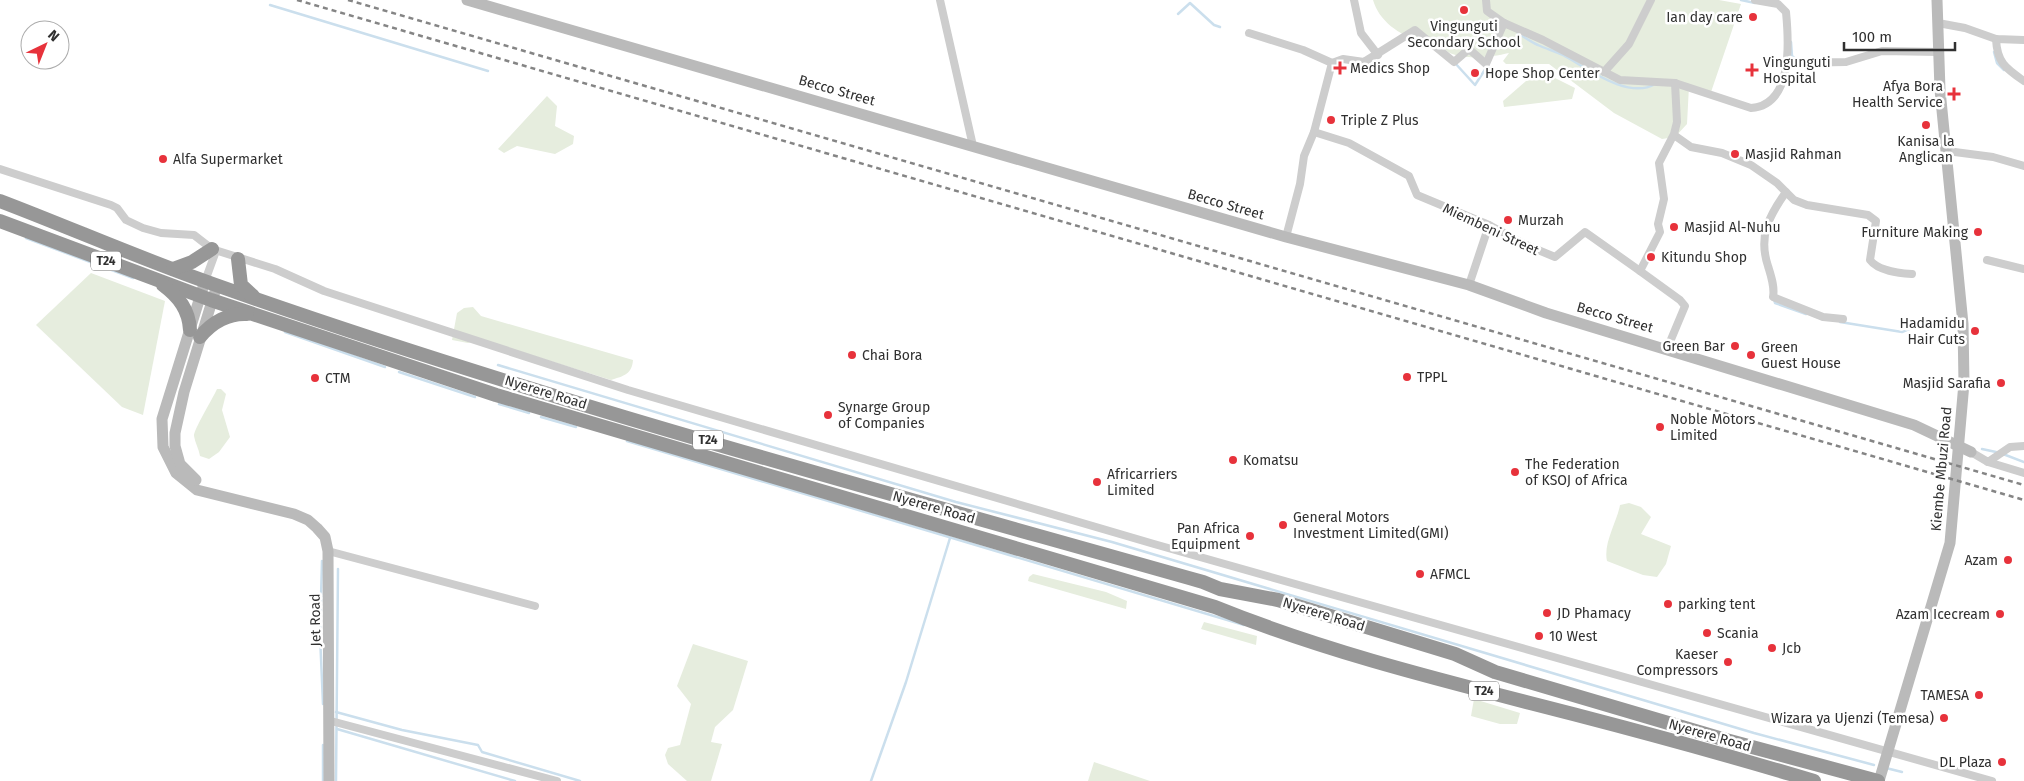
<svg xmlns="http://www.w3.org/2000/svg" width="2024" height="781" font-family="'Fira Sans',sans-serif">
<rect width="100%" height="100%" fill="#fff"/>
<!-- green -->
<g fill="#e6edde">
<path d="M1373,0H1719L1741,4L1710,95L1689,86L1687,124L1675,137L1662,139L1614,113L1549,64H1506L1503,61L1509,53C1491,57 1465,61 1448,52C1445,50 1442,47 1439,45C1433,43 1426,43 1420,41C1399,35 1379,21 1373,0Z"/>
<path d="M1551,76L1575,88L1572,99L1504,107L1503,101L1526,81Z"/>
<path d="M547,96L557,106L555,126L574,136L573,144L555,154L517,146L504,153L498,149Z"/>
<path d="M91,273L165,301L143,415L122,407L36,325Z"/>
<path d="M473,307L481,316L633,360C632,374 624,376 611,380L480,339L468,343L452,340L457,313L464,308Z"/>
<path d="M217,389H221L226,394L222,410L230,437L219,452L209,459L200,456C199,449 195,443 194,436C193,431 213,398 217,389Z"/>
<path d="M1629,503L1641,507L1651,517L1641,534L1671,546L1666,564L1657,577L1643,575L1607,561C1603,543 1617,522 1620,505Z"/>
<path d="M1033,574L1106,592L1127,601L1126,609L1028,581L1029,577Z"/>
<path d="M1204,622L1257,636L1256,645L1201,629Z"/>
<path d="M693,644L748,661L733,710L715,727L711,742L722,744L711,781H687L668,764L665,755L668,748L680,745L691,704L677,686Z"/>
<path d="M1474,699L1520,713L1517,724H1500L1471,716Z"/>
<path d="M1094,762L1150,781H1088Z"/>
</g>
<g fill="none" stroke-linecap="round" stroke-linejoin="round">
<!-- stream -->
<g stroke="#cbdfed" stroke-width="2.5">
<path d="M1741,0L1755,3"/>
<path d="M270,5L488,71"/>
<path d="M1178,14L1190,3L1214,25L1220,27"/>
<path d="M1518,33C1524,37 1531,42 1538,45C1546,49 1555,51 1563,55C1587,68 1628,100 1655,84"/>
<path d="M1791,42L1792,56L1798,61"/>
<path d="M1994,52L1997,63L2004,70"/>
<path d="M1455,63L1475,85L1488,65"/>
<path d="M26,238L133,278"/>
<path d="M1774,299L1775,303L1806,314"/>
<path d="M1840,322L1902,332L1921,324L1930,326L1948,323"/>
<path d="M285,332L385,367"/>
<path d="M498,365L956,502L1112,542L1754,733L1874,765"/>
<path d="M399,372L475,397"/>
<path d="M499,404L529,413"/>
<path d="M541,417L576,427"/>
<path d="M627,441L1244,625"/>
<path d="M1982,449L1996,452"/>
<path d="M2003,454L2024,462"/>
<path d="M322,561L320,635L323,704"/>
<path d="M336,712L402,730L478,745L482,752L580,781"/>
<path d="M337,729L515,781"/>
<path d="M1886,768L1902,772"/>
<path d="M323,781V745"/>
<path d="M336,781L338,569"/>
<path d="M871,781L906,682L950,538"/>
</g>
<!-- street -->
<g stroke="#cdcdcd" stroke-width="8">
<path d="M940,0L973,146"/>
<path d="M1354,0L1361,33L1378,55"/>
<path d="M1486,0L1487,11L1504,23L1543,40L1620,80L1675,83L1751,108C1793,105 1789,43 1786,12L1778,4L1755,0"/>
<path d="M1938,23L1965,28L1996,39L2024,40"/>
<path d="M1249,33L1303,50L1332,63"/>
<path d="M1996,39C1997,62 2005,68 2024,81"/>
<path d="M1332,63L1343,59L1364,62L1415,30L1454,62L1469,49L1486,64L1504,23"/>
<path d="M1788,63L1846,62L1882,51L1939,52"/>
<path d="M1604,72L1629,44L1651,0"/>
<path d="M1314,132L1349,143L1409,176L1417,195L1489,225L1526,245L1555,257L1585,232L1640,271"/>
<path d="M1674,135L1691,147L1722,153L1751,165L1777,183L1794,200L1807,205L1868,215L1876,221L1870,260C1878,271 1899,273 1912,274"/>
<path d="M1947,151L1993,157L2024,166"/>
<path d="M0,169L111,205L117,208L126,220L143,228L161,233L194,235L212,249L275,269L324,291L628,390L1154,544L1992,781"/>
<path d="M1786,192C1769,216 1758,236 1768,266C1771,276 1775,287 1773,297L1823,317L1843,319"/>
<path d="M1286,237L1300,184L1304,156L1314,132L1332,63"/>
<path d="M1987,260L2024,269"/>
<path d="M205,281L216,251"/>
<path d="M1469,285L1489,225"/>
<path d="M1667,349L1685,306L1680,300L1640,271L1660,232L1658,224L1664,199L1659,163L1674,134L1677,122L1675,83"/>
<path d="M1971,452L1988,462L2010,447L2024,446"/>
<path d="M1988,462L2024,473"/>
<path d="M328,551L535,606"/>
<path d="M331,721L557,781"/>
</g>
<!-- secondary -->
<g stroke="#bababa" stroke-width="11">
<path d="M467,0L1286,237L1469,285L1546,313L1914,425L1971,452"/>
<path d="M205,281L162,419L163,447L176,473L197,490L294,514L308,520L317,528L325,537L328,551L329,781"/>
<path d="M196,480L180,464L175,446V433L184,392L217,285"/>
<path d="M1879,781L1950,543L1964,383L1963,324L1940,90L1937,0"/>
</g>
<!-- highway -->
<g stroke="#979797" stroke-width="14">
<path d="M0,201C71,228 141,259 213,284C537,399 871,488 1203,582L1220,589L1278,600L1455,654L1495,672L1726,740L1878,781"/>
<path d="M0,221L211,300L496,395L1215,607C1331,654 1453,683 1573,714C1654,735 1734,757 1814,781"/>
<path d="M238,259L241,285L253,296"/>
<path d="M173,269L192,262L212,249"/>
<path d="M163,285C179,297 189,310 190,330"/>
<path d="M200,337C212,322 229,313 247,314"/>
</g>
<!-- rail -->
<g stroke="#858585" stroke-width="2.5" stroke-dasharray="5 4" stroke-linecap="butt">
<path d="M297,0L2024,500"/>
<path d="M348,0L2024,485"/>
</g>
</g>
<!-- markers -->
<g fill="#e7323b" stroke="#fff" stroke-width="2">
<circle cx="1464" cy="10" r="5"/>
<circle cx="1753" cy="17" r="5"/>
<path d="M1337.5 60.5h5v5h5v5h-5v5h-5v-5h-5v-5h5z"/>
<path d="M1749.5 62.5h5v5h5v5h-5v5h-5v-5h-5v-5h5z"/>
<circle cx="1475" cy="73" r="5"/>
<path d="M1951.5 86.5h5v5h5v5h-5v5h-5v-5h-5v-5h5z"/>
<circle cx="1331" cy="120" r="5"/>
<circle cx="1926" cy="125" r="5"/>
<circle cx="1735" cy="154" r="5"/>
<circle cx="163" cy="159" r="5"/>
<circle cx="1508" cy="220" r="5"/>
<circle cx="1674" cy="227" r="5"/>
<circle cx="1978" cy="232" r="5"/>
<circle cx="1651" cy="257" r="5"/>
<circle cx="1975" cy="331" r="5"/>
<circle cx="1735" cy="346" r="5"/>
<circle cx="852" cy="355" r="5"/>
<circle cx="1751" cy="355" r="5"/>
<circle cx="1407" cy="377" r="5"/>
<circle cx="315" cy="378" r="5"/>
<circle cx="2001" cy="383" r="5"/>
<circle cx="828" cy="415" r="5"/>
<circle cx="1660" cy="427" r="5"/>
<circle cx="1233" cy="460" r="5"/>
<circle cx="1515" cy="472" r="5"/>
<circle cx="1097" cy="482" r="5"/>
<circle cx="1283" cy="525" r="5"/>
<circle cx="1250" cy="536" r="5"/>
<circle cx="2008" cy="560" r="5"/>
<circle cx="1420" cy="574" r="5"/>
<circle cx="1668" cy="604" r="5"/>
<circle cx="1547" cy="613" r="5"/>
<circle cx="2000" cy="614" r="5"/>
<circle cx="1707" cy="633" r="5"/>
<circle cx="1539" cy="636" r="5"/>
<circle cx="1772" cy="648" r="5"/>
<circle cx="1728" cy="662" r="5"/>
<circle cx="1979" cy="695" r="5"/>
<circle cx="1944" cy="718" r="5"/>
<circle cx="2002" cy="762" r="5"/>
</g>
<g text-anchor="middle" stroke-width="5" stroke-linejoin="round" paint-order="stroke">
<!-- shield labels -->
<g fill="#fff" stroke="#6e6e6e" stroke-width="1">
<rect x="91" y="251.5" width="30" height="19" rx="4"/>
<rect x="693" y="430.5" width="30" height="19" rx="4"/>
<rect x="1469" y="681.5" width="30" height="19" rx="4"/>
</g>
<g font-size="12" font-weight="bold" fill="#303030">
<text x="106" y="265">T24</text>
<text x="708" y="444">T24</text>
<text x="1484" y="695">T24</text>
</g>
<!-- poi labels -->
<g font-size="14" fill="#303030" stroke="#fff" text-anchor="start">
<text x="1743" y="22" text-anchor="end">Ian day care</text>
<text x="1464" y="31" text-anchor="middle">Vingunguti<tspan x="1464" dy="16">Secondary School</tspan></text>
<text x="1763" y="67">Vingunguti<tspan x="1763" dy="16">Hospital</tspan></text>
<text x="1350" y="73">Medics Shop</text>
<text x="1485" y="78">Hope Shop Center</text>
<text x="1943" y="91" text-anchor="end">Afya Bora<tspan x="1943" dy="16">Health Service</tspan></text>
<text x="1341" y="125">Triple Z Plus</text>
<text x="1926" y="146" text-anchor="middle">Kanisa la<tspan x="1926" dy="16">Anglican</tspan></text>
<text x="1745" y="159">Masjid Rahman</text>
<text x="173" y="164">Alfa Supermarket</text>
<text x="1518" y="225">Murzah</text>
<text x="1684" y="232">Masjid Al-Nuhu</text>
<text x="1968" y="237" text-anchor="end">Furniture Making</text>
<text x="1661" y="262">Kitundu Shop</text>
<text x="1965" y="328" text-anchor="end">Hadamidu<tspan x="1965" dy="16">Hair Cuts</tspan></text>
<text x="1725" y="351" text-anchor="end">Green Bar</text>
<text x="1761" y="352">Green<tspan x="1761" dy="16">Guest House</tspan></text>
<text x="862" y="360">Chai Bora</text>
<text x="1417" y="382">TPPL</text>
<text x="325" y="383">CTM</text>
<text x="1991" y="388" text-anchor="end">Masjid Sarafia</text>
<text x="838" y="412">Synarge Group<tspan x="838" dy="16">of Companies</tspan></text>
<text x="1670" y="424">Noble Motors<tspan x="1670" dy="16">Limited</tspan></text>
<text x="1243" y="465">Komatsu</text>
<text x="1525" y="469">The Federation<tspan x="1525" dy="16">of KSOJ of Africa</tspan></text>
<text x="1107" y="479">Africarriers<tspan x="1107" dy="16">Limited</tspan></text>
<text x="1293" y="522">General Motors<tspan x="1293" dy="16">Investment Limited(GMI)</tspan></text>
<text x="1240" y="533" text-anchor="end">Pan Africa<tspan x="1240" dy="16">Equipment</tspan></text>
<text x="1998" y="565" text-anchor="end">Azam</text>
<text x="1430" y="579">AFMCL</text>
<text x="1678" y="609">parking tent</text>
<text x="1557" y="618">JD Phamacy</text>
<text x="1990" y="619" text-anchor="end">Azam Icecream</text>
<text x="1717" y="638">Scania</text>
<text x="1549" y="641">10 West</text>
<text x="1782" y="653">Jcb</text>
<text x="1718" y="659" text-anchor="end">Kaeser<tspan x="1718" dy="16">Compressors</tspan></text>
<text x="1969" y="700" text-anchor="end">TAMESA</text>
<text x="1934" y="723" text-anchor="end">Wizara ya Ujenzi (Temesa)</text>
<text x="1992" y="767" text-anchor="end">DL Plaza</text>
</g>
<!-- street labels -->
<g font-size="14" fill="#303030" stroke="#fff">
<text transform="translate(837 90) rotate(16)" y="5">Becco Street</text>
<text transform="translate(1226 204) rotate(16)" y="5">Becco Street</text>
<text transform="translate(1491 229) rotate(25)" y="5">Miembeni Street</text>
<text transform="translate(1615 317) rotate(16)" y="5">Becco Street</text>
<text transform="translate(546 392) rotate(17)" y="5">Nyerere Road</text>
<text transform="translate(1941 469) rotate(-85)" y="5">Kiembe Mbuzi Road</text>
<text transform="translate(934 507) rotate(16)" y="5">Nyerere Road</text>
<text transform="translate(1324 614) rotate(17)" y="5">Nyerere Road</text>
<text transform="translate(315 620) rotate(-91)" y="5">Jet Road</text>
<text transform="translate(1710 735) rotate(16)" y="5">Nyerere Road</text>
</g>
</g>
<!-- north arrow -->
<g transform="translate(45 45) rotate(43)"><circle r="24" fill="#ffffff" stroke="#acacac"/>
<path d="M0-4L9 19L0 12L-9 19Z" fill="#e7323b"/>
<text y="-8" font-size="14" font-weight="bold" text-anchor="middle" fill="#303030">N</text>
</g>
<!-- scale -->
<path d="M1844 42v8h111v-8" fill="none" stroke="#303030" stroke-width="2.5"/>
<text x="1852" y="42" font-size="15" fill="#303030" stroke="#ffffff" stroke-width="4" paint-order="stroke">100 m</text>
</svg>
